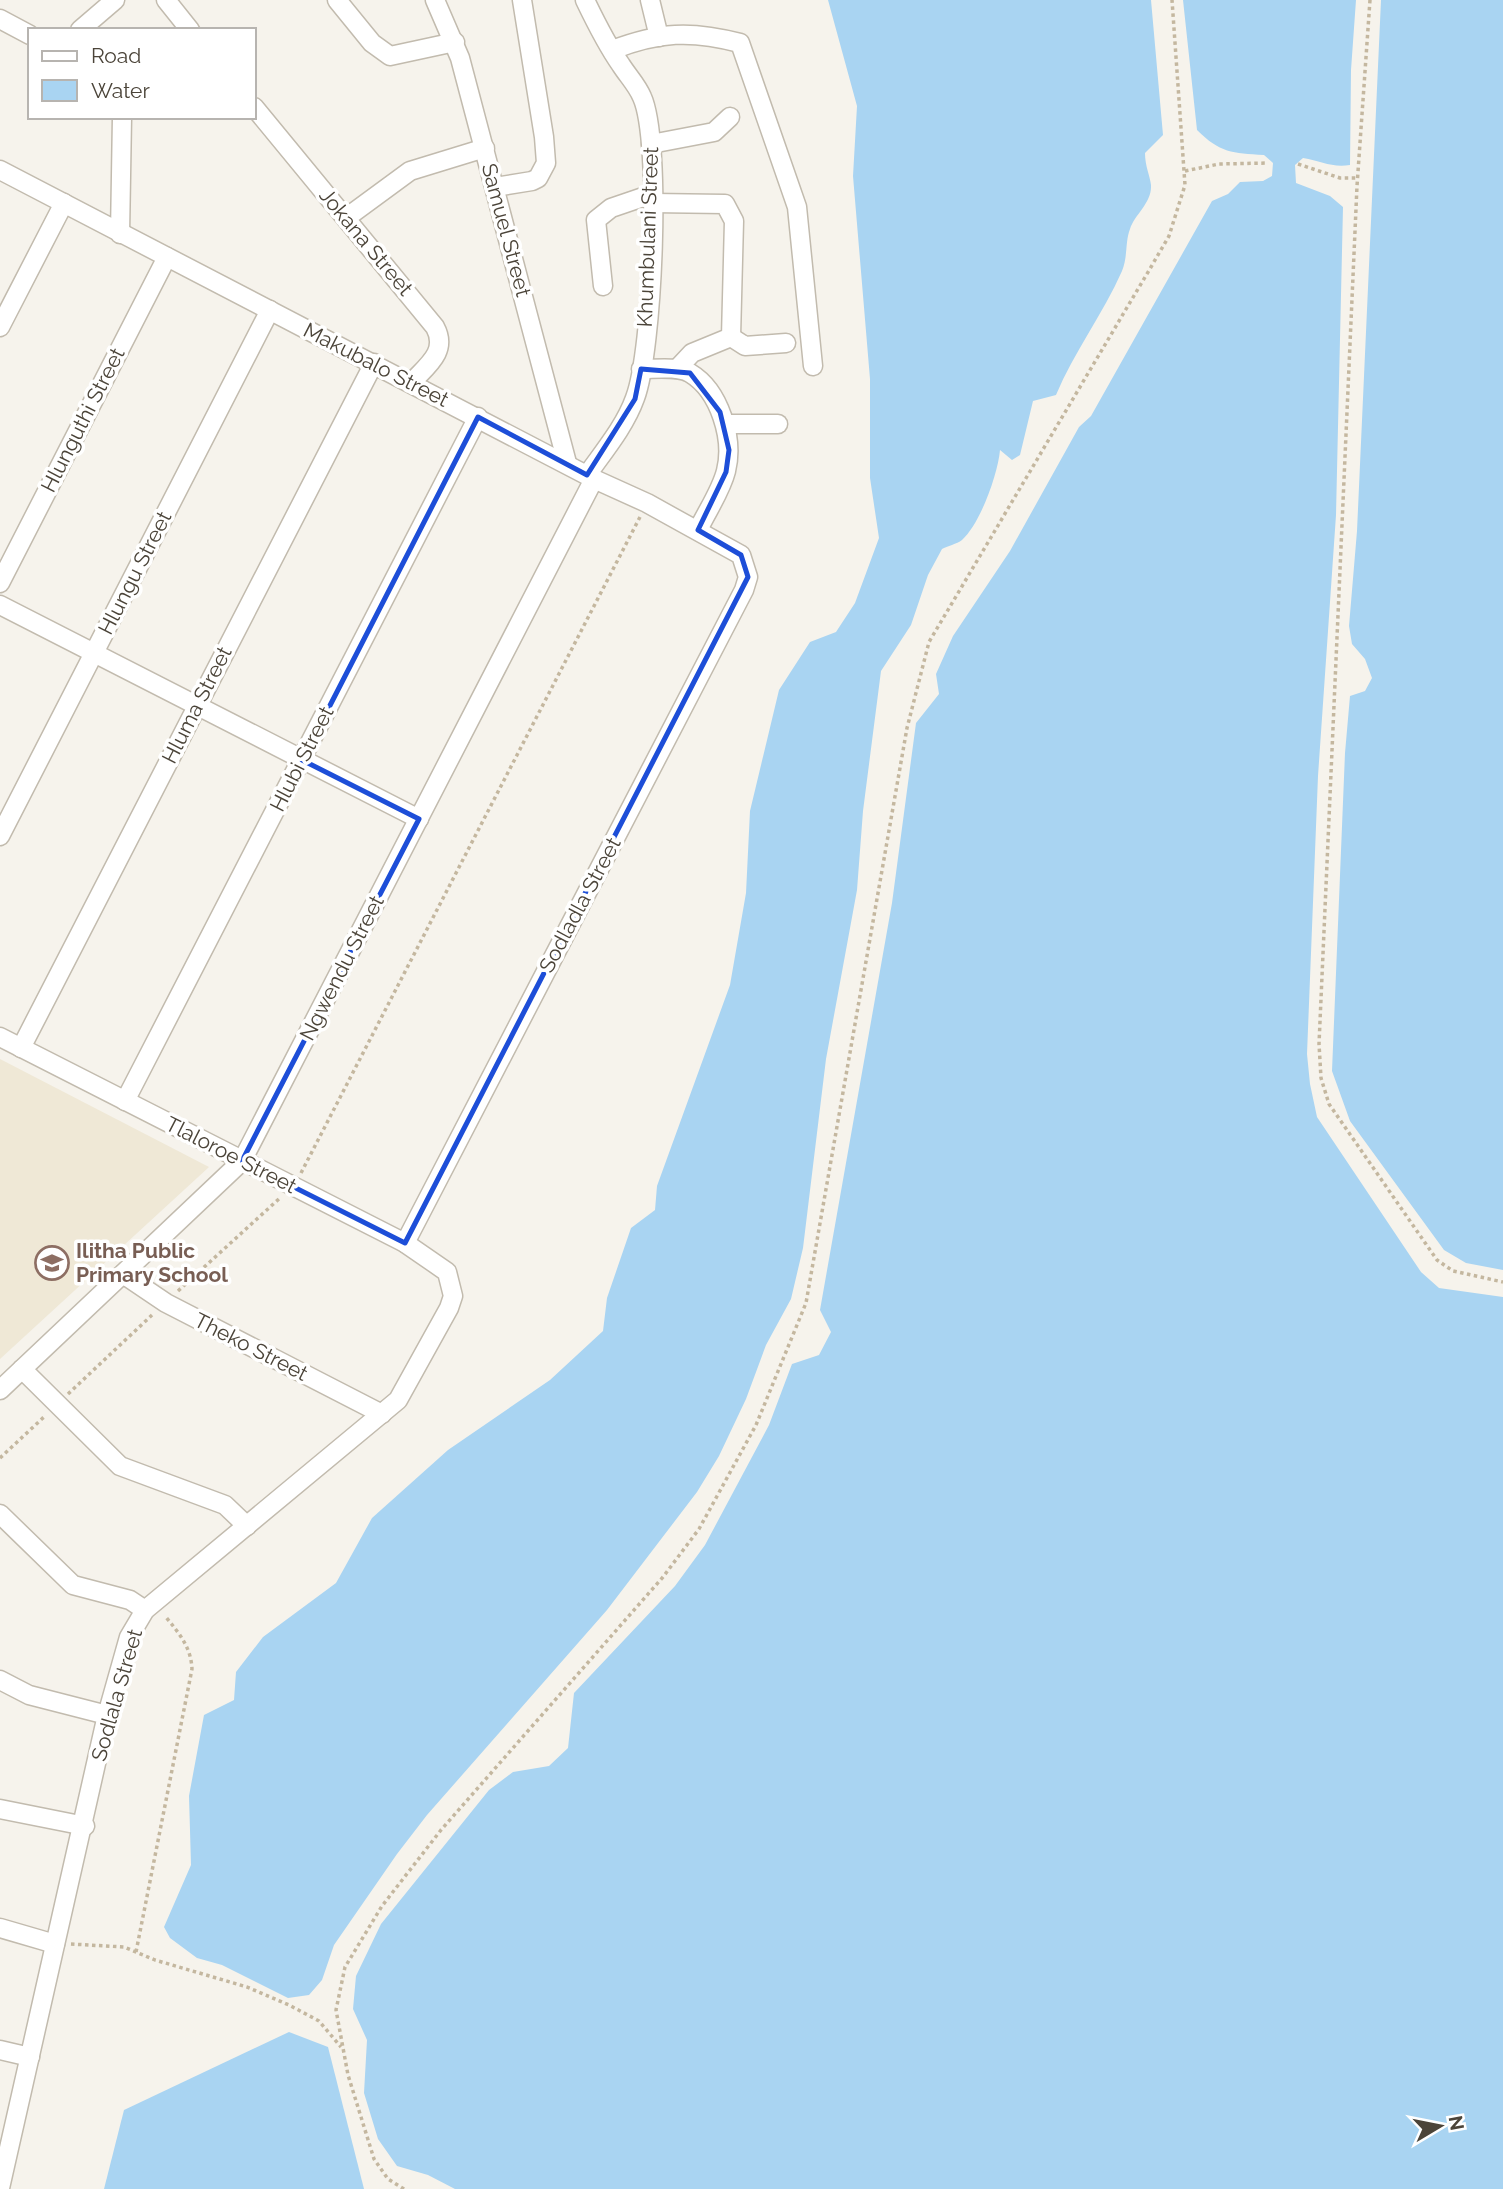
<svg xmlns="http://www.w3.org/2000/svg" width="1503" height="2189" font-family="Raleway,sans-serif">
<rect width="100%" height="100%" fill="#f6f3ec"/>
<!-- education -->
<path fill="#efe8d6" d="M0,1059L209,1167L0,1359Z"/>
<!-- water -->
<g fill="#a9d4f2">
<path d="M828,0H1151L1163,135L1145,153C1145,166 1150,176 1151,185C1152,203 1135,214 1130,229C1125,242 1128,256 1122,271C1103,314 1074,352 1056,395L1033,401L1020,455L1012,460L1000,450C998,474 980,524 962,540C957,544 947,546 942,549L928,575L911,625L881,671L863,811L857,890L826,1059L803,1248L791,1299L766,1345L746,1399L719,1456L697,1492L607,1610L427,1815L397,1854L334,1945L322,1980L309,1995L288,1998L222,1965L197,1958L170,1938L164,1927L191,1865L189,1796L204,1715L234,1700L236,1672L263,1637L336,1583L372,1518L448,1450L550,1380L603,1331L607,1298L631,1228L655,1210L657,1186L730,985L746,893L750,811L779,690L810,642L836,632L855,603L879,538L870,478V379L853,176L857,106Z"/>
<path d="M1183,0H1356L1351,70L1350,165C1332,168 1321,161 1303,158L1295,165L1296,183L1330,196L1343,207L1336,515L1318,776L1307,1054L1310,1084L1317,1117L1421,1272L1439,1288L1503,1297V2189H455L428,2175L397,2166L378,2139L364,2093L367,2040L353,2009L356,1976L381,1924L489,1790L513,1772L549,1766L568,1748L574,1693L675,1586L705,1545L769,1425L792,1364L819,1355L831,1332L820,1310L892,903L916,723L939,694L936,674L953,636L1010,551L1079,427L1091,416L1212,201L1228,194L1240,182L1263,181L1272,176L1273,163L1264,155C1232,153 1220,153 1197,130Z"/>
<path d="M1381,0H1503V1270L1466,1263L1444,1250L1350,1121L1332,1071L1345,753L1350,696L1365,691L1372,678L1365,659L1352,644L1349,626L1357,531Z"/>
<path d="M289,2032L328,2047L364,2189H104L124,2110Z"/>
</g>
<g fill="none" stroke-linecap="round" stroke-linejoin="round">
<!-- street casing -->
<g stroke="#c2bbae" stroke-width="21">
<g id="street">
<path d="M166,0L190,30"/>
<path d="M337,0L372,43L390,56L455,42"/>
<path d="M435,0L460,58L567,463"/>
<path d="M585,0C596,23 607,45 621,65C628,76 637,85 642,97C662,141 653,351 635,398C625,426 604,451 587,475"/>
<path d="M650,0L659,37"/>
<path d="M0,19L30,35"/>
<path d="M80,30L115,0"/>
<path d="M612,50C659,32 691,30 740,43L797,207L813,366"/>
<path d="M254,107L435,327C448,351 428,365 412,382"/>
<path d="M651,144L714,132L730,117"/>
<path d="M0,170L594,479L647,503L741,555L748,577L744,590L405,1243"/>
<path d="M495,187L532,181L538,178L546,163L544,137L522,0"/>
<path d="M652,203L725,204L734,221L731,337L692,353L677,369"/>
<path d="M346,218L410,171L485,148"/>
<path d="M120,234L122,117"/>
<path d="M603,286L596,220L611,208L652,194"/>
<path d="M0,327L64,203"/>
<path d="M731,337L745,346L786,343"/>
<path d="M641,369C656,369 677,366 690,373C720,391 734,439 726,471C721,491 707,511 698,530"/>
<path d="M725,424H778"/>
<path d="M0,583L167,257"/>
<path d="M0,605L419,819"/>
<path d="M0,836L270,310"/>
<path d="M0,1037L405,1243L447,1272L453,1296L449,1308L398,1400L145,1610L129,1637L107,1715L0,2188"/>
<path d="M21,1048L374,363"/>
<path d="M125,1101L478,417"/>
<path d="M123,1274L166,1303L382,1414"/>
<path d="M22,1369L120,1466L225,1505L247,1526"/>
<path d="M0,1390L242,1161L594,479"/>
<path d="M0,1514L73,1585L130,1600L145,1610"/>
<path d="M0,1680L29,1695L107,1715"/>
<path d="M0,1809L85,1826"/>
<path d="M0,1928L55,1944"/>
<path d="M0,2050L30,2057"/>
</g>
</g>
<!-- path -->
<g stroke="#c4b79f" stroke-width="3.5" stroke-dasharray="3.5 3.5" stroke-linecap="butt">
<path d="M1370,0L1357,186L1319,1044L1321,1078L1329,1104L1437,1260L1453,1271L1503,1282"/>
<path d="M1298,164L1340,178H1357"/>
<path d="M1185,171L1219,164L1268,163"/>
<path d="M301,1173L640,517"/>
<path d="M178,1291L281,1197"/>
<path d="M68,1394L152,1315"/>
<path d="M0,1458L45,1416"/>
<path d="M71,1944L124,1947L155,1960L247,1987L289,2005L319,2021L341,2047"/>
<path d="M136,1952L192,1669C191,1647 179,1633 165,1616"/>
<path d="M404,2189L388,2179L374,2159L348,2075L336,2010L345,1967L382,1906L441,1830L663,1577L699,1529L756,1425L806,1303L907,728L929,642L1151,267L1169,236L1185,185L1172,0"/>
</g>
<!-- street -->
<use href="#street" stroke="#fff" stroke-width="18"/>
</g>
<!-- marked area -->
<path fill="none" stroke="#1d4ed8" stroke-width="5" stroke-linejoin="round" d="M641,369L690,373L720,412L729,450L726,472L698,530L741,555L748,577L405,1243L242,1161L419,819L302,760L478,417L587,475L635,399Z"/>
<!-- icons -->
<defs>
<g id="school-ring" transform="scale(1.75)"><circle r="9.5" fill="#fff" stroke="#8d6e63" stroke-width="1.5"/><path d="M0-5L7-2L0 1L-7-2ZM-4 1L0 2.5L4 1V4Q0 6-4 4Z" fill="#8d6e63"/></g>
</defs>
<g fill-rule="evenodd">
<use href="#school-ring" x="52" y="1263"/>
</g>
<g text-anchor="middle" stroke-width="7" stroke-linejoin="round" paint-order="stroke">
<!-- street labels -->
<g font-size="21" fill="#4b4439" stroke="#fff">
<text transform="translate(506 230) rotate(75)" y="7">Samuel Street</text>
<text transform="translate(648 237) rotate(-88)" y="7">Khumbulani Street</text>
<text transform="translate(366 242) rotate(50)" y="7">Jokana Street</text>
<text transform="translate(376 365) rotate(27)" y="7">Makubalo Street</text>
<text transform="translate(83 420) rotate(-63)" y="7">Hlunguthi Street</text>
<text transform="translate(135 573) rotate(-63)" y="7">Hlungu Street</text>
<text transform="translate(197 705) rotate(-63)" y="7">Hluma Street</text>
<text transform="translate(302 759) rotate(-63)" y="7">Hlubi Street</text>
<text transform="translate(580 905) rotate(-62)" y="7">Sodladla Street</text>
<text transform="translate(342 968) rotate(-63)" y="7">Ngwendu Street</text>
<text transform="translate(231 1155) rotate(27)" y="7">Tlaloroe Street</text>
<text transform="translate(251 1347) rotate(27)" y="7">Theko Street</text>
<text transform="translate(117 1695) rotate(-74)" y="7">Sodlala Street</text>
</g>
<!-- education labels -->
<g font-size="21" font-weight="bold" fill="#785e54" stroke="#fff" text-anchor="start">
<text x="76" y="1258">Ilitha Public<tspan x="76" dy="24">Primary School</tspan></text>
</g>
</g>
<!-- legend -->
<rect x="28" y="28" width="228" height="91" fill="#ffffff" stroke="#b7b4b0" stroke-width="2"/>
<rect x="42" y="51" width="35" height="10" fill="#ffffff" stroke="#b7b4b0" stroke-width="2"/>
<text x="91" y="63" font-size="21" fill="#4b4439">Road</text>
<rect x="42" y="80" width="35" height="21" fill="#a9d4f2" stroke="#b7b4b0" stroke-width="2"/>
<text x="91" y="98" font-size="21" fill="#4b4439">Water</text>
<!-- north arrow -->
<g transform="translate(1440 2126) rotate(80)" stroke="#ffffff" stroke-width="5" paint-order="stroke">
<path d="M0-5L12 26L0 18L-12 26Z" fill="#4b4439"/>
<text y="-10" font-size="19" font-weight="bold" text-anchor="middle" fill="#4b4439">N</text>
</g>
</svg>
